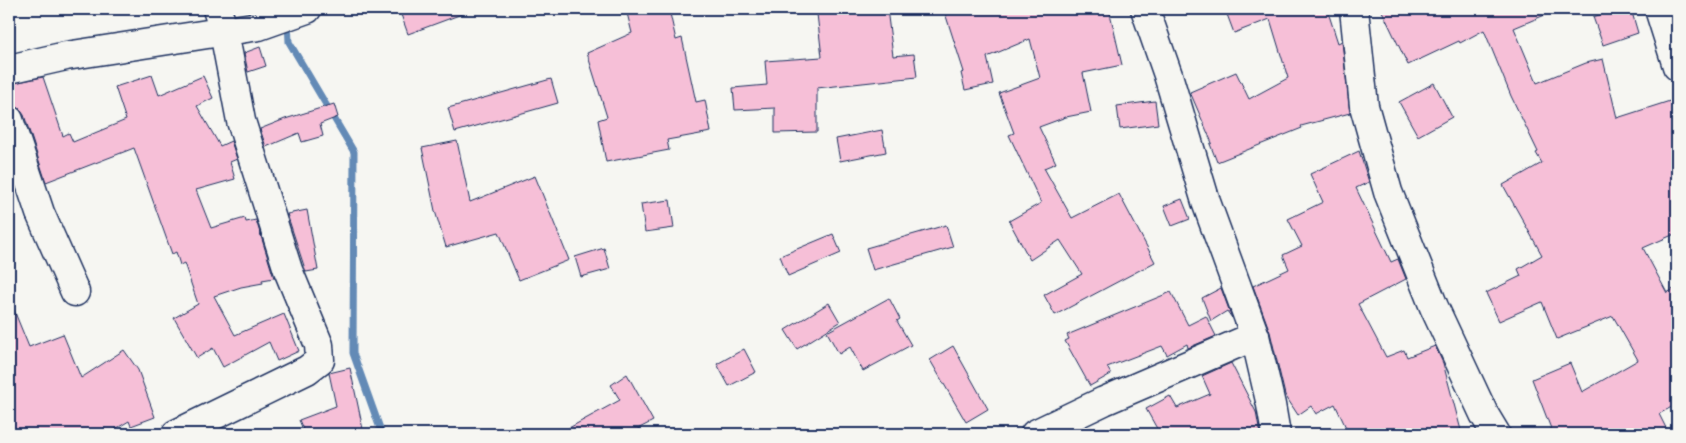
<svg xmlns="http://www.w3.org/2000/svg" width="1686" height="443" font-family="Mynerve,sans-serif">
<rect width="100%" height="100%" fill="#f6f6f2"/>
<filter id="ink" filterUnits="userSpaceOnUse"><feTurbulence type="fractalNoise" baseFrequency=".02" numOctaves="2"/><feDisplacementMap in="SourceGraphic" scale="10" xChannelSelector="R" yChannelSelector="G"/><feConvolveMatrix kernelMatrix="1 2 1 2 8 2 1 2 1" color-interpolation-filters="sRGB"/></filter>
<g filter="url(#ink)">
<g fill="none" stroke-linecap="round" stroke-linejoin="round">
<!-- stream -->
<path stroke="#638ab6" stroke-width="7" d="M288,22L289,42L354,152L353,353L382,434"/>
</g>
<!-- building -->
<g fill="#f6bfd7" stroke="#1b2f5e">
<path d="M399,9H469L470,11L408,34Z"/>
<path d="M626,9H669L676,40L682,38L696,102L705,100L711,132L667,140L669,150L606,162L598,120L607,117L587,53L632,33Z"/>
<path d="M858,9H887L893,56L914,54L917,77L817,88V132L775,133V108L735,110L733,88L767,85L765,61L822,57L817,14Z"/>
<path d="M959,9H1109L1122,65L1083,73L1091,112L1066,117L1039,127L1056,163L1044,168L1072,218L1119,194L1155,262L1055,315L1044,295L1082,274L1060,240L1030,260L1009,221L1041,203L1009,135L1014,133L999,93L1040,78L1030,39L987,57L993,84L965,90L961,73L964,72L945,13Z"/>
<path d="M1225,9H1327L1338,43L1342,41L1350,113L1301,126L1302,128L1217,162L1210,144L1212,143L1190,92L1236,72L1249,99L1288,78L1270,19L1234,33Z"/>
<path d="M1381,9H1559L1514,28L1537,83L1586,63L1603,59L1617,118L1673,100L1677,113V233L1643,248L1667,293L1677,287V404L1659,414L1669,434H1553L1532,379L1570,363L1582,392L1638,360L1613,316L1557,339L1542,302L1499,321L1486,293L1521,276L1518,269L1542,255L1503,185L1542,163L1536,153L1538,152L1511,96L1484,30L1460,43L1459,41L1408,65Z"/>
<path d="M1617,9H1631L1638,33L1603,45L1593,17Z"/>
<path d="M260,47L266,66L248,72L244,53Z"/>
<path d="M152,75L159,95L203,76L213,98L197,106L220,146L231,141L237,159L230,162L235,179L196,190L211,228L245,218L246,222L256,220L274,278L262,280L263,283L241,287L214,296L235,335L284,314L299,351L277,361L269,342L223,367L213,348L197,358L174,318L198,304L184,263L180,265L176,252L172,254L134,148L46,182L24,115L19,108L9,105V84L43,77L63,136L69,133L73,142L126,120L115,87Z"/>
<path d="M551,79L558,103L455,132L448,108Z"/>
<path d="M1434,83L1452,117L1418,136L1399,102Z"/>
<path d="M1155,101L1158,124L1120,129L1117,106Z"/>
<path d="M334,104L338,117L320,124L323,136L302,142L299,133L266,147L260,129L285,119Z"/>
<path d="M882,130L886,152L840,161L836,139Z"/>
<path d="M457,141L470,202L535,176L569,260L519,280L499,232L446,247L435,211L422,148Z"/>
<path d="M1359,151L1369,182L1356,188L1391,262L1398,259L1406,279L1358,304L1386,357L1404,350L1407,357L1435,346L1443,363L1462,434H1349L1335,404L1316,414L1311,406L1298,415L1285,395L1270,332L1253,286L1289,269L1283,255L1302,246L1288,219L1323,202L1310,174Z"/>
<path d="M1182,199L1190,219L1172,226L1164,206Z"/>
<path d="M670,200L674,228L645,232L641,204Z"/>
<path d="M307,210L318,270L306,272L287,214Z"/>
<path d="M946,225L953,247L873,270L866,248Z"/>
<path d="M833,234L841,253L788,276L780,256Z"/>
<path d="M604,248L610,269L581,277L575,257Z"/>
<path d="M1221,288L1232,318L1227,311L1211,321L1202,298Z"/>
<path d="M1171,292L1188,325L1206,316L1216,336L1188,348L1187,344L1167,355L1162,346L1107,367L1111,374L1090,386L1065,341L1069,339L1067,335Z"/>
<path d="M9,298L29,347L63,334L81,378L124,350L138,370L155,417L131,426L129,421L107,434H9Z"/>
<path d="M889,298L900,319L897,321L911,345L863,371L850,347L839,354L827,332Z"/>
<path d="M829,303L840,322L797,349L785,330Z"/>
<path d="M953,346L988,409L966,422L930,360Z"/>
<path d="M744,349L756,372L729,386L717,364Z"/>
<path d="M1231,363L1256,412L1260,434H1160L1146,409L1170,396L1177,408L1210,394L1202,376Z"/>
<path d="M350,368L364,434H305L299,420L336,406L329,373Z"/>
<path d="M627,374L653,421L628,434H558L620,400L611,385Z"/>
</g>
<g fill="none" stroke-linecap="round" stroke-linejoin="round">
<!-- minor casing -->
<g stroke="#1b2f5e" stroke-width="31">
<g id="minor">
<path d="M1145,9L1168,75L1206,202L1255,336L1271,405L1276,434"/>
<path d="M1354,9L1364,106L1388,192L1434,307L1484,414L1496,434"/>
<path d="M1659,9L1677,66"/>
<path d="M9,69L66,56L259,26L307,9"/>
<path d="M9,120L40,213L75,292"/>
<path d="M176,434L307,370L320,360L319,345L288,270L241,121L224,32L217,9"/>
<path d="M1035,434L1104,401L1255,336"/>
</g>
</g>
<!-- minor -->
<use href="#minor" stroke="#f6f6f2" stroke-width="28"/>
</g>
</g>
<!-- margin -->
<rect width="1686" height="443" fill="none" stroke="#f6f6f2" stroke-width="30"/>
<rect x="15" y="15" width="1656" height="413" fill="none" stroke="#1b2f5e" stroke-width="2" filter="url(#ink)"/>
</svg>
